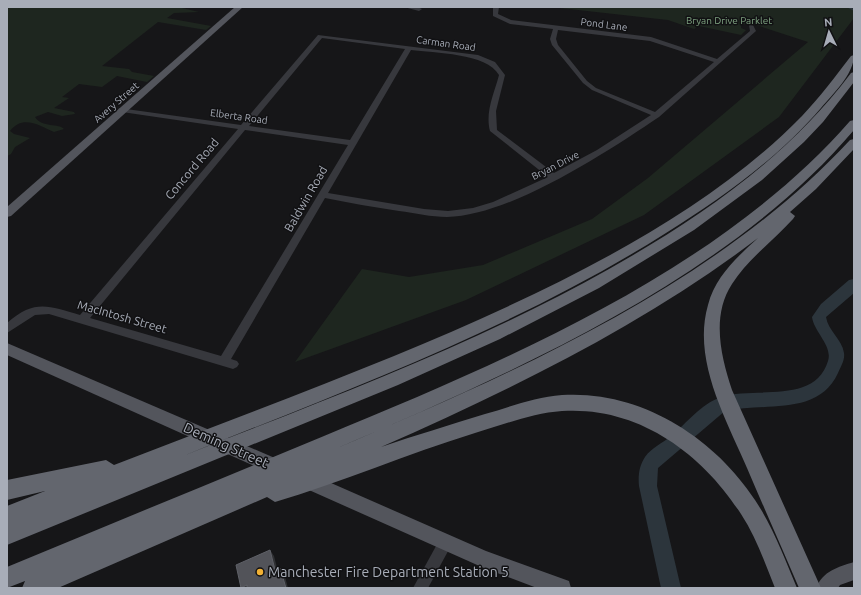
<svg xmlns="http://www.w3.org/2000/svg" width="861" height="595" font-family="Ubuntu,sans-serif">
<rect width="100%" height="100%" fill="#161618"/>
<!-- green -->
<g fill="#1e261f">
<path d="M7,7H178L199,12L174,13L167,18L211,26L206,30L158,22L102,66L129,69L132,72L154,76L147,82L117,76L102,87L79,84L62,97L69,98L54,108L74,112L75,114L62,116L48,112L35,117C42,128 59,123 64,129L54,132C40,126 23,114 10,131L14,134L30,138L15,147L11,154L7,156Z"/>
<path d="M551,7H854V18L779,117L644,215L466,300L295,362L362,269L409,277L483,265L592,219L648,178L808,42L750,23L741,25V28L746,30L741,35L699,26L694,29L668,20Z"/>
</g>
<g fill="none" stroke-linecap="round" stroke-linejoin="round">
<!-- stream -->
<path stroke="#2c353c" stroke-width="1.5" d="M848,7L854,10"/>
<!-- river -->
<path fill="#2c353c" fill-rule="evenodd" d="M854,279V293L826,317C828,331 842,339 844,353C845,360 841,366 838,373C818,417 763,402 725,411L658,468L657,486L681,588H661L639,486C638,476 639,466 645,457C651,448 663,443 671,436C687,423 701,404 721,397C754,386 815,405 828,361C833,346 814,332 812,317L821,304L849,280Z"/>
<!-- minor -->
<g fill="#37383d" fill-rule="evenodd">
<path d="M404,7H417L422,9L419,11Z"/>
<path d="M493,7H499L498,14L511,20L651,37L717,59L750,31L749,25H753L756,31L659,117C607,152 510,216 447,217C431,217 415,213 399,211C374,207 349,203 325,198L231,359L237,361L239,364L237,367L233,369L49,314L35,315L7,333V323C35,299 48,306 80,315L238,129L122,112L118,110L119,108L241,125L318,35L478,55L495,62L505,75L496,111L497,130L554,173L597,150L651,115L592,90L583,83L552,45L550,39L553,29L510,24L493,16ZM558,30L650,41L714,62L655,112L596,88L587,81L558,45L556,39ZM322,38L405,49L350,140L249,126ZM411,50C434,53 487,53 499,75C494,94 485,112 490,131L548,177L493,202L473,208L448,211L424,209L328,193ZM245,130L348,145L221,356L90,318Z"/>
<path d="M446,535L451,537L453,542L428,588H413L441,537Z"/>
</g>
<!-- major -->
<g fill="#53555c" fill-rule="evenodd">
<path d="M235,7H243L11,216L7,217V207Z"/>
<path d="M7,343L284,462L286,468L284,474L278,476L272,474L7,355Z"/>
<path d="M306,472L486,551L569,581L571,588H537L484,568L300,486L298,480L300,474Z"/>
<path d="M854,562V580L840,585L838,588H816C823,571 838,567 854,562Z"/>
</g>
<!-- highway -->
<g fill="#63666e" fill-rule="evenodd">
<path d="M854,55C854,74 833,94 821,108C777,159 722,198 666,233C516,328 347,390 183,456C327,399 474,345 609,269C701,217 787,158 851,73L854,72V82L823,122L804,142L762,180L694,230L599,288L500,339L398,385L7,545V506L45,491L7,500V480L106,460L114,465C207,429 301,394 394,356C531,299 697,224 802,116C820,97 835,77 851,56Z"/>
<path d="M854,120V130C727,280 512,373 335,449C514,373 716,285 850,140L854,139V149L816,189L790,212L795,216L793,219C773,241 748,259 732,284C711,316 721,357 732,390L821,588H799C782,548 764,508 747,468C726,419 692,360 708,305C715,277 737,257 758,238C644,325 512,389 381,447C416,435 450,425 485,414C510,407 535,397 562,395C640,390 714,437 755,500C773,527 785,559 797,588H775C765,563 756,537 741,514C702,453 638,406 562,411C532,413 503,425 475,433C407,454 342,482 275,502L267,497L58,588H22L25,581L7,588V567C113,523 218,480 324,436C506,361 719,271 850,121Z"/>
</g>
</g>
<!-- shaded-wall -->
<g fill="#2f3033">
<path d="M270,550L274,556L279,576L275,570Z"/>
<path d="M280,568L284,573L288,588H286Z"/>
<path d="M247,585L249,588H241Z"/>
</g>
<!-- building -->
<path fill="#525359" stroke="#5f6168" d="M270,550L275,570L280,568L286,588H247V585L241,588L236,565Z"/>
<!-- markers -->
<circle fill="#f2b134" stroke="#111113" stroke-width="1.5" cx="260" cy="572" r="4"/>
<g text-anchor="middle" stroke-width="3" stroke-linejoin="round" paint-order="stroke">
<!-- far-park labels -->
<g font-size="10" fill="#7fa381" stroke="#111113">
<text x="729" y="24">Bryan Drive Parklet</text>
</g>
<!-- far-street labels -->
<g font-size="10" fill="#a8adb8" stroke="#111113">
<text transform="translate(604 24) rotate(7)" y="4">Pond Lane</text>
<text transform="translate(446 43) rotate(8)" y="4">Carman Road</text>
<text transform="translate(116 102) rotate(-41)" y="4">Avery Street</text>
<text transform="translate(239 116) rotate(8)" y="4">Elberta Road</text>
<text transform="translate(555 165) rotate(-27)" y="4">Bryan Drive</text>
</g>
<!-- street labels -->
<g font-size="12" fill="#a8adb8" stroke="#111113">
<text transform="translate(192 169) rotate(-50)" y="4">Concord Road</text>
<text transform="translate(306 199) rotate(-60)" y="4">Baldwin Road</text>
<text transform="translate(122 317) rotate(16)" y="4">MacIntosh Street</text>
</g>
<!-- near-street labels -->
<g font-size="14" fill="#a8adb8" stroke="#111113">
<text transform="translate(226 445) rotate(24)" y="5">Deming Street</text>
</g>
<!-- near-poi labels -->
<g font-size="14" fill="#a8adb8" stroke="#111113" text-anchor="start">
<text x="268" y="577">Manchester Fire Department Station 5</text>
</g>
</g>
<!-- border -->
<rect width="861" height="595" fill="none" stroke="#a8adb8" stroke-width="16"/>
<!-- north arrow -->
<g transform="translate(829 32) rotate(355)" stroke="#111113" stroke-width="3" paint-order="stroke">
<path d="M0-3L7 15L0 10L-7 15Z" fill="#a8adb8"/>
<text y="-6" font-size="11" font-weight="bold" text-anchor="middle" fill="#a8adb8">N</text>
</g>
</svg>
